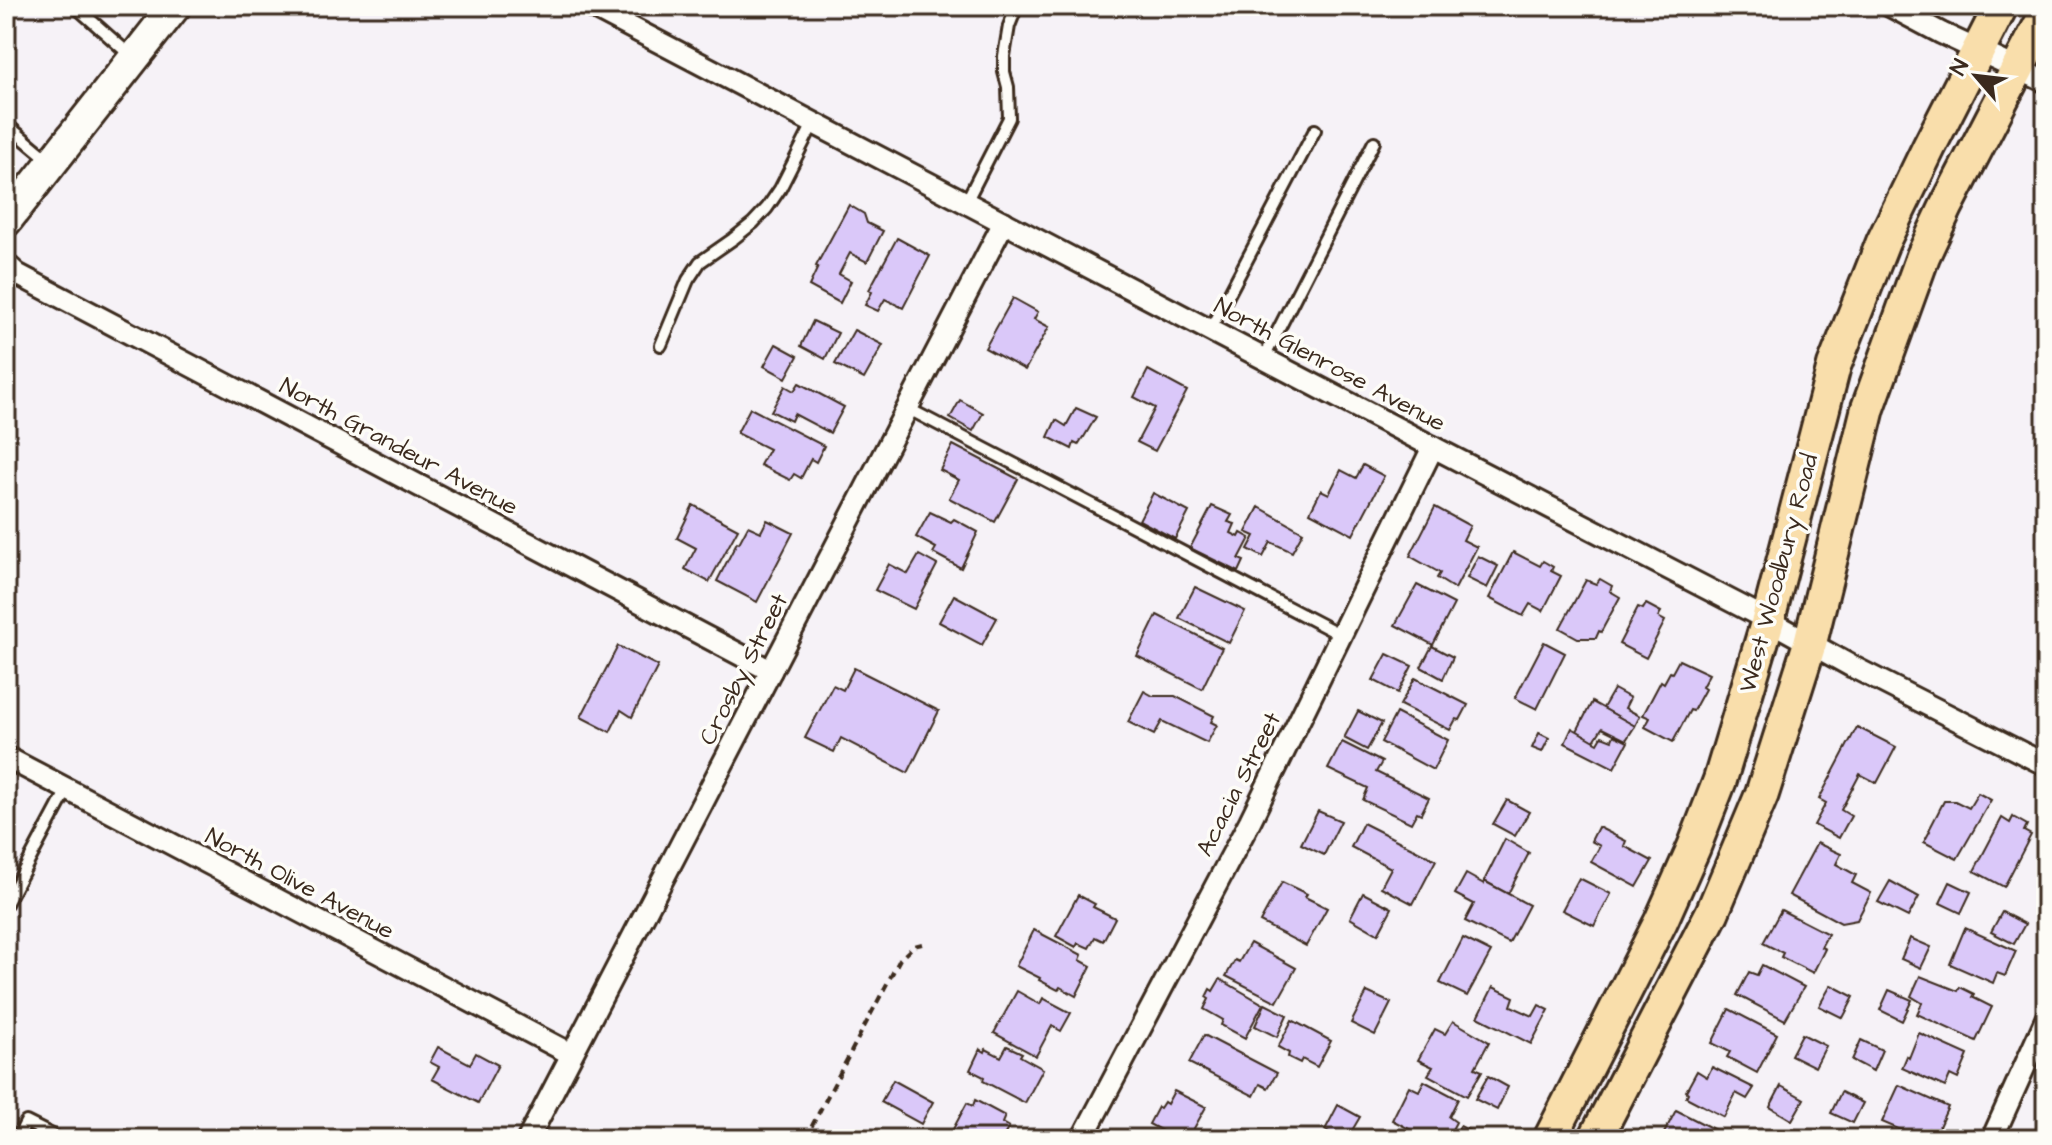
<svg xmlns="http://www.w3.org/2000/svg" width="2052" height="1145" font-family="'Architects Daughter',sans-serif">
<rect width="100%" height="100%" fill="#f6f2f7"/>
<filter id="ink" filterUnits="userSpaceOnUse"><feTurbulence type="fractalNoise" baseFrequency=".0125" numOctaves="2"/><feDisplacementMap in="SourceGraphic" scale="16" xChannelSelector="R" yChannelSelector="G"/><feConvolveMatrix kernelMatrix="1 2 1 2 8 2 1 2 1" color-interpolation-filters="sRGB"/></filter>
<g filter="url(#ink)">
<!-- building -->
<g fill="#dac8f9" stroke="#3b2a1e" stroke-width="2">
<path d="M849,205L864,214L867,223L883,231L867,262L850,253L839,274L851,281L840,303L809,286L818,267L816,266Z"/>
<path d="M897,238L930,256L903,308L885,299L878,311L865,305L872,292L869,290Z"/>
<path d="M1013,298L1038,312L1034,319L1049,327L1025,370L985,348Z"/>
<path d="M813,321L838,333L825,359L801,346Z"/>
<path d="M854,330L883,345L864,379L835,364Z"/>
<path d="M776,344L798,356L786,378L764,366Z"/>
<path d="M1148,370L1187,391L1155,451L1137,442L1155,408L1134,397Z"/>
<path d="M799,383L844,407L830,433L794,414L791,421L771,411L785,386L794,391Z"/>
<path d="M960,400L983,413L973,431L950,418Z"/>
<path d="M750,408L824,446L816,462L811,459L801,478L794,474L790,480L760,465L769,449L737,433Z"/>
<path d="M1076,408L1096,417L1084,437H1083L1078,445L1074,443L1072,449L1048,437L1056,420L1066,426Z"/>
<path d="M953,445L1018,479L995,522L949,498L959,480L940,470Z"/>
<path d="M1363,465L1384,476L1353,535L1310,512L1321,490L1329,494L1341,470L1356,478Z"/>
<path d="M1153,493L1189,512L1175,539L1139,520Z"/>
<path d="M693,505L738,529L709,582L685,569L696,548L677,538Z"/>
<path d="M1212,506L1232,515L1228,522L1235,524L1231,533L1239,537L1241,533L1250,538L1239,559L1244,561L1239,572L1190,548Z"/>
<path d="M1259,507L1303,532L1292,552L1271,542L1263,557L1248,549L1255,536L1246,532Z"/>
<path d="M1435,507L1470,526L1463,540L1477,547L1455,589L1437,578L1440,573L1410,556Z"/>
<path d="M930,512L951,522L954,519L978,532L961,568L933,553L936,548L916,537Z"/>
<path d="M767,520L793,533L757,602L717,581L737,542L739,543L748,526L761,532Z"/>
<path d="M1513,552L1540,566L1543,561L1553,567L1551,571L1561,576L1543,611L1530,604L1523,616L1489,598Z"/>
<path d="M919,555L937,565L914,609L875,590L889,564L908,574Z"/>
<path d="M1478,556L1498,566L1487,588L1467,578Z"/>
<path d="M1600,579L1612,586L1610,591L1620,597L1601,632L1599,631L1596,638H1578L1560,628L1586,580L1596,584Z"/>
<path d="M1417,585L1454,604L1433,645L1395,625Z"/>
<path d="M1195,587L1245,611L1229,643L1179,618Z"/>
<path d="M954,595L997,618L982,645L939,622Z"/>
<path d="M1646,604L1661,612L1658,617L1665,621L1646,658L1619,644L1638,607L1643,609Z"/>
<path d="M1157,615L1222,648L1202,689L1137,656Z"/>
<path d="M1544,642L1565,653L1537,709L1515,698Z"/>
<path d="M618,646L658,666L632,717L621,710L610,732L581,717Z"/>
<path d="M1432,646L1453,657L1443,679L1421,667Z"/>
<path d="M1387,654L1412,666L1398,693L1373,680Z"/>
<path d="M1679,660L1709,674L1702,687L1705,689L1693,711L1690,710L1673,742L1645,727L1650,718L1643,715L1661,681L1664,683L1670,672L1672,673Z"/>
<path d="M854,668L939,711L908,773L841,738L834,752L805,738L833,685L843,690Z"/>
<path d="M1415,678L1468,705L1460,720L1456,719L1450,730L1400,705Z"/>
<path d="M1614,689L1630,698L1625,708L1640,716L1635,726L1603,708Z"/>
<path d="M1144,691L1153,696H1175L1214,716L1211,722L1217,725L1207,743L1162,721L1154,735L1128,722Z"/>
<path d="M1592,702L1635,726L1626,740L1602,728L1594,741L1577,731Z"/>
<path d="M1358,711L1382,723L1367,750L1344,738Z"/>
<path d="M1396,713L1448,740L1433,770L1381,742Z"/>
<path d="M1857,727L1896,747L1877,783L1860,774L1841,810L1851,816L1839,838L1814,825L1826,803L1819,799Z"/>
<path d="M1572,728L1598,743L1602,736L1612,740L1614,735L1628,742L1614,768L1565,743Z"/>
<path d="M1539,733L1549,738L1542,752L1532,748Z"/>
<path d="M1342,742L1382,762L1376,772L1429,798L1421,814L1417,812L1411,823L1363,800L1368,788L1328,769Z"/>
<path d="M1978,793L1991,800L1957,859L1924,842L1930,831L1929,830L1944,801H1955L1969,808Z"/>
<path d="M1507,800L1529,812L1515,836L1493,824Z"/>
<path d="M1318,811L1341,821L1324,855L1301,844Z"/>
<path d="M2013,817L2027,825L2024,831L2031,835L2004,887L1974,871L2002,818L2010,823Z"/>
<path d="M1363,823L1436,860L1413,904L1381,887L1391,868L1351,847Z"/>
<path d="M1598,827L1626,841L1624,846L1652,861L1637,887L1591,862L1600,846L1591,841Z"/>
<path d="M1505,839L1529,853L1508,894L1484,881Z"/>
<path d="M1817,843L1841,854L1836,864L1856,875L1852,883L1871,893L1857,920L1841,923L1789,895Z"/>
<path d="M1466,874L1484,884V881L1529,905L1509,943L1465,921L1474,904L1455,894Z"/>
<path d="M1579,878L1611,894L1594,926L1562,910Z"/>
<path d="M1890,881L1919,897L1908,917L1878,902Z"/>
<path d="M1282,882L1307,894L1305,897L1327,908L1306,946L1260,922Z"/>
<path d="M1950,882L1971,892L1961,913L1940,903Z"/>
<path d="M1363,893L1392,908L1378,934L1350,918Z"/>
<path d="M1078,895L1095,904L1093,907L1115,918L1103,941L1095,937L1089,948L1078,943L1076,947L1056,936Z"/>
<path d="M1781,910L1828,934L1821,947L1825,949L1813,973L1781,957L1783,953L1763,943Z"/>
<path d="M2002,912L2025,924L2014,944L1991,932Z"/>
<path d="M1965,928L2016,951L2005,976L1997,973L1993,983L1950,964Z"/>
<path d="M1034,930L1082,955L1080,960L1091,966L1076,996L1060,987L1058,990L1039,980L1040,978L1016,966Z"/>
<path d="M1463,938L1491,952L1467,996L1440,983Z"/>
<path d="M1910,938L1931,947L1921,968L1901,959Z"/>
<path d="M1250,943L1296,968L1277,1002L1226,976L1235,960L1239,962Z"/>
<path d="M1762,965L1804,987L1785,1020L1737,995L1749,972L1757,975Z"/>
<path d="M1920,976L1958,991L1960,987L1974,994L1972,997L1992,1007L1976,1041L1917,1014L1922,1003L1911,996Z"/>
<path d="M1220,979L1263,1004L1245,1038L1221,1025L1223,1020L1204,1009L1209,999L1206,997L1210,989L1213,991Z"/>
<path d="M1831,985L1854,997L1843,1018L1819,1006Z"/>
<path d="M1493,987L1514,997L1511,1006L1533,1016L1539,1005L1549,1010L1531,1044L1478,1017Z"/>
<path d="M1889,990L1912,1000L1902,1021L1880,1010Z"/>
<path d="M1017,991L1040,1004L1043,998L1071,1013L1061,1031L1052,1026L1036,1056L994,1033Z"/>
<path d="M1367,992L1391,1003L1375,1035L1351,1023Z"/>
<path d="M1265,1004L1287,1015L1277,1037L1255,1026Z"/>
<path d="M1729,1009L1777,1034L1757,1073L1727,1057L1730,1052L1712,1043Z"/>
<path d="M1292,1020L1331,1041L1317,1067L1302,1059L1300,1063L1288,1057L1289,1053L1278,1047Z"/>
<path d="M1453,1021L1489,1042L1475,1068L1482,1071L1467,1096L1428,1075L1433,1067L1418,1060L1435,1029L1445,1034Z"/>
<path d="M1919,1033L1968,1055L1958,1079L1950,1075L1945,1087L1902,1068L1907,1056L1909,1058Z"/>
<path d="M1802,1034L1826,1046L1815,1067L1791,1055Z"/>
<path d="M1204,1035L1277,1073L1268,1088L1260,1084L1254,1096L1189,1063Z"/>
<path d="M1861,1040L1882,1050L1873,1071L1852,1060Z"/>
<path d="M1007,1046L1022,1053L1020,1056L1043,1069L1025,1103L983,1081L984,1077L970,1070L980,1049L985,1052L986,1049L1001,1057Z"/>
<path d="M438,1047L470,1064L476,1053L498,1065L478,1103L432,1079L439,1067L430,1062Z"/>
<path d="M1712,1067L1754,1088L1747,1099L1736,1093L1724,1117L1686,1097L1688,1093L1686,1091L1697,1071L1707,1077Z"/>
<path d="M1488,1076L1508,1087L1497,1110L1475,1099Z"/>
<path d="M893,1080L933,1102L921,1124L881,1102Z"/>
<path d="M1424,1081L1458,1099L1449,1117L1456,1122L1447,1139H1428L1392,1120L1409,1086L1419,1091Z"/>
<path d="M1899,1085L1948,1107L1936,1133L1929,1129L1924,1139H1922L1882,1122Z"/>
<path d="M1781,1086L1804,1099L1792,1120L1770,1107Z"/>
<path d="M1174,1091L1206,1107L1188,1139H1177L1149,1124L1158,1107L1160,1108L1164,1102L1167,1104Z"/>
<path d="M1841,1092L1863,1103L1853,1123L1831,1113Z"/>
<path d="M975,1100L1005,1116L1002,1123L1009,1127L1002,1139H957L960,1135L952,1131L967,1103L973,1106Z"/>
<path d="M1338,1105L1360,1117L1347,1139H1342L1325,1130Z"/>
<path d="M1676,1110L1723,1134L1720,1139H1661Z"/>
<path d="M1460,1126L1482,1137L1481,1139H1453Z"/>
</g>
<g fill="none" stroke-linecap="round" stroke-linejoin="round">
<!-- lane casing -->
<g stroke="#3b2a1e" stroke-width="16">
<g id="lane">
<path d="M75,6L130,55"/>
<path d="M6,124L49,160"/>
<path d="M966,202L1009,118L1008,87L1004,72V56L1009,26L1017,6"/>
<path d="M1210,330L1315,130"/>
<path d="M661,345L688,280L700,262L733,239L753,223L767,208L780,189L814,122"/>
<path d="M1264,358L1374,142"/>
<path d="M907,408L1341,635"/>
<path d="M6,904L67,790"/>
<path d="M17,1139L26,1122L60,1139"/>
</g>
</g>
<!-- street casing -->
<g stroke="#3b2a1e" stroke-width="26">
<g id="street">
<path d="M590,6L1433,447L1768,620L1853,667L2046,765"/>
<path d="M1890,6L1941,33L2046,82"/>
<path d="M6,264L17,274L771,671"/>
<path d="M6,757L571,1054"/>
<path d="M528,1139L1004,222"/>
<path d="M1082,1139L1250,821L1433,447"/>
<path d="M1992,1139L2046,1019"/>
</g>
</g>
<!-- secondary casing -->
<g stroke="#3b2a1e" stroke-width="36">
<path id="secondary" d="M6,221L175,6"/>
</g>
<!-- primary casing -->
<g stroke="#3b2a1e" stroke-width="38">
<g id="primary">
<path d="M1550,1139L1661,921L1694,847L1720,780L1768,620L1834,366L1883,242L1929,147L2001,6"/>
<path d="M1595,1139L1712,913L1762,794L1810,643L1868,408L1923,256L1946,207L2046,14"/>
</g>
</g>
<!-- path -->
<path stroke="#3b2a1e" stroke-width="4" stroke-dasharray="8 6" stroke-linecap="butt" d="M805,1139L900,959L914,946L922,944"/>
<!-- lane -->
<use href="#lane" stroke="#fdfcf7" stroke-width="10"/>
<!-- street -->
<use href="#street" stroke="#fdfcf7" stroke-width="20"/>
<!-- secondary -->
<use href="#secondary" stroke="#fdfcf7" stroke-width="30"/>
<!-- primary -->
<use href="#primary" stroke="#f9deab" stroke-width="32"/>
</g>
</g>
<g text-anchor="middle" stroke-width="7" stroke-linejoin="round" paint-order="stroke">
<!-- street labels -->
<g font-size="24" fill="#3b2a1e" stroke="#fdfcf7">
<text transform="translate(1330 364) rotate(28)" y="8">North Glenrose Avenue</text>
<text transform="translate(399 446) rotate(28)" y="8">North Grandeur Avenue</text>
<text transform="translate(1778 573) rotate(-75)" y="8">West Woodbury Road</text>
<text transform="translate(743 669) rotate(-63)" y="8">Crosby Street</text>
<text transform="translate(1238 784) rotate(-63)" y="8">Acacia Street</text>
<text transform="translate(300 883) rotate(28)" y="8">North Olive Avenue</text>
</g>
</g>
<!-- margin -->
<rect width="2052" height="1145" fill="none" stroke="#fdfcf7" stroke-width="32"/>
<rect x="16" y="16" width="2020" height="1113" fill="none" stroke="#3b2a1e" stroke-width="3" filter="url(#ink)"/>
<!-- north arrow -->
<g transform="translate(1976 76) rotate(298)" stroke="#fdfcf7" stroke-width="6" paint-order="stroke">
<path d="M0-6L14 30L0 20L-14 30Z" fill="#3b2a1e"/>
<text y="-12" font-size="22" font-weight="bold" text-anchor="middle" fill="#3b2a1e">N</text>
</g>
</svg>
